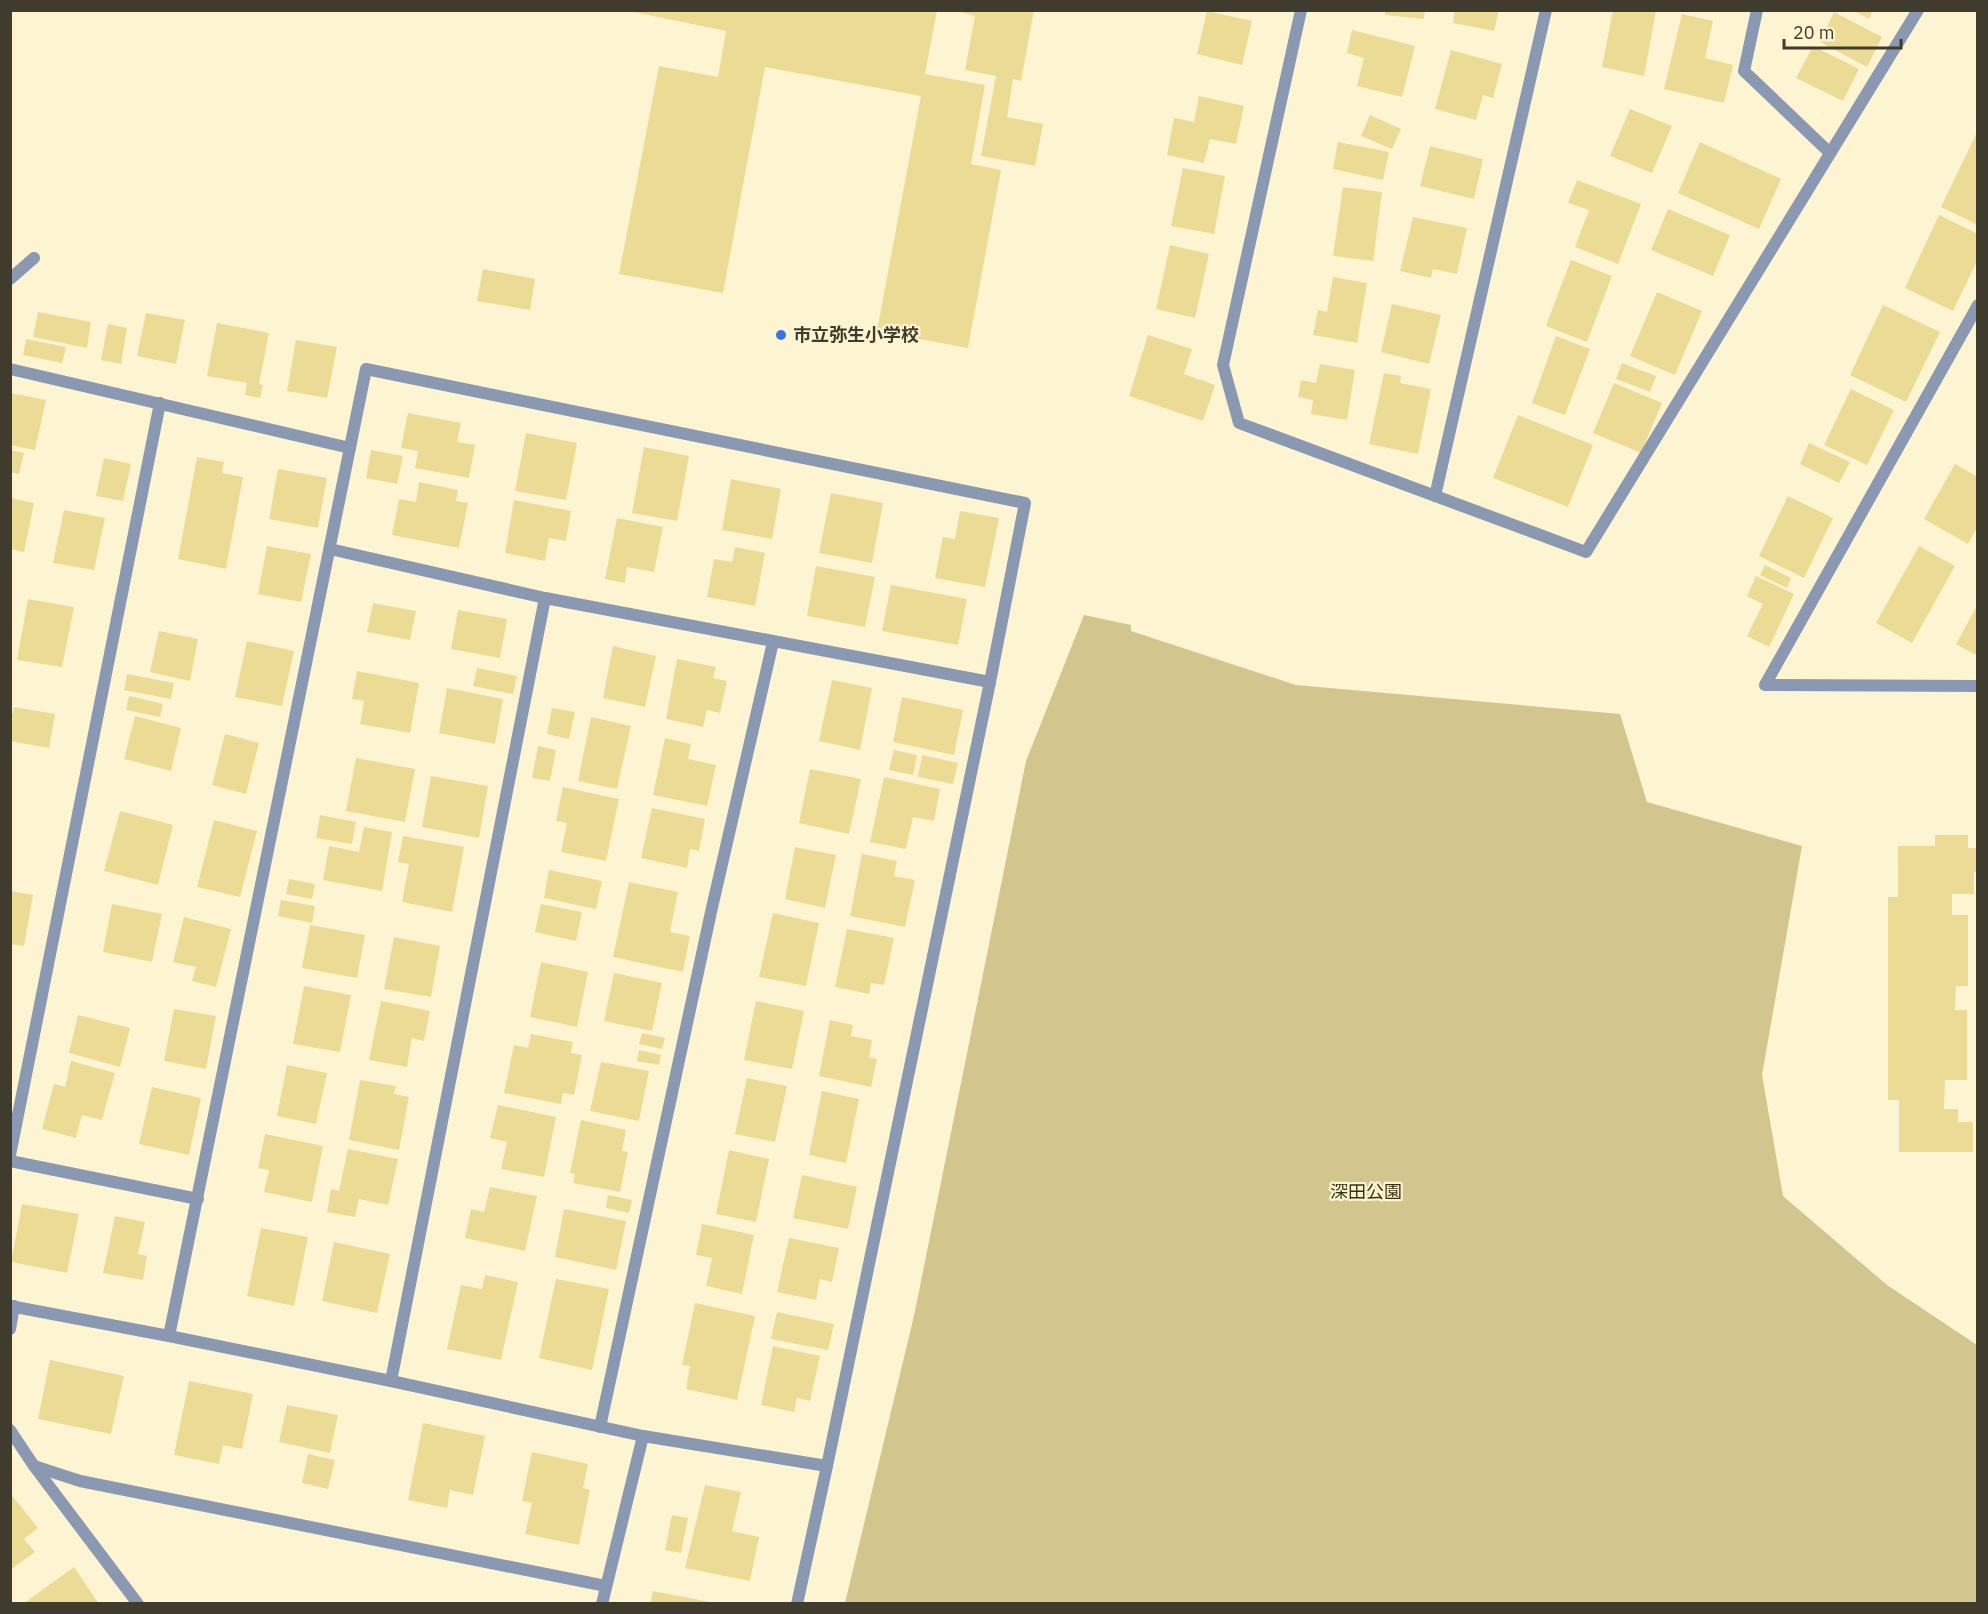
<svg xmlns="http://www.w3.org/2000/svg" width="1988" height="1614" font-family="'IBM Plex Sans','Noto Sans JP',sans-serif">
<rect width="100%" height="100%" fill="#fdf5d1"/>
<!-- green -->
<path fill="#d2c58d" d="M1084,615L1131,625V631L1296,685L1620,714L1647,802L1802,846L1762,1075L1783,1196L1887,1285L1977,1345V1603H845L914,1316L1026,761Z"/>
<!-- building -->
<g fill="#ebdb95">
<path d="M624,10H937L925,74L985,85L971,164L1001,170L968,348L877,331L921,96L765,67L723,293L619,274L659,66L718,77L726,31Z"/>
<path d="M954,10H1034L1021,81L1013,79L1007,117L1043,124L1035,166L981,156L996,76L965,70L975,16Z"/>
<path d="M1385,10H1425L1424,19L1385,15Z"/>
<path d="M1455,10H1499L1494,31L1453,23Z"/>
<path d="M1613,10L1656,11L1644,76L1602,67Z"/>
<path d="M1852,10H1873L1869,19Z"/>
<path d="M1207,11L1252,21L1242,65L1197,54Z"/>
<path d="M1834,12L1882,37L1867,67L1820,42Z"/>
<path d="M1682,14L1713,21L1705,58L1733,65L1724,103L1664,89Z"/>
<path d="M1352,30L1415,46L1402,97L1357,86L1364,58L1347,53Z"/>
<path d="M1813,46L1859,69L1843,101L1796,78Z"/>
<path d="M1451,50L1502,64L1493,98L1483,95L1476,120L1435,109Z"/>
<path d="M1199,96L1244,106L1236,144L1210,139L1204,163L1167,155L1174,118L1194,122Z"/>
<path d="M1630,109L1672,126L1652,173L1610,156Z"/>
<path d="M1370,115L1401,129L1392,149L1361,136Z"/>
<path d="M1978,130V225L1941,207Z"/>
<path d="M1338,142L1389,152L1383,180L1333,169Z"/>
<path d="M1700,142L1781,179L1759,229L1678,193Z"/>
<path d="M1430,146L1483,159L1474,199L1420,186Z"/>
<path d="M1183,168L1225,176L1214,234L1171,226Z"/>
<path d="M1577,180L1641,204L1618,264L1575,247L1589,210L1568,203Z"/>
<path d="M1343,187L1382,192L1373,261L1333,256Z"/>
<path d="M1668,209L1730,235L1713,276L1651,250Z"/>
<path d="M1939,215L1978,234V259L1953,311L1905,288Z"/>
<path d="M1413,217L1467,228L1457,274L1433,269L1431,278L1400,271Z"/>
<path d="M1170,245L1209,254L1195,318L1156,309Z"/>
<path d="M1571,260L1612,276L1587,342L1546,326Z"/>
<path d="M483,269L535,279L530,310L477,301Z"/>
<path d="M1333,277L1367,283L1357,343L1313,335L1318,310L1327,312Z"/>
<path d="M1657,292L1702,311L1675,375L1630,356Z"/>
<path d="M1392,304L1441,315L1429,364L1381,352Z"/>
<path d="M1883,305L1940,332L1906,402L1850,375Z"/>
<path d="M38,312L91,322L87,348L33,337Z"/>
<path d="M146,313L185,320L176,364L137,356Z"/>
<path d="M217,323L269,333L259,384L263,385L260,398L245,395L247,383L207,376Z"/>
<path d="M108,324L127,328L121,364L101,360Z"/>
<path d="M1148,335L1192,349L1184,374L1215,385L1203,421L1129,396Z"/>
<path d="M1556,336L1590,349L1565,415L1532,403Z"/>
<path d="M26,339L66,347L62,363L23,355Z"/>
<path d="M296,340L337,347L327,398L287,391Z"/>
<path d="M1622,363L1656,376L1650,392L1616,379Z"/>
<path d="M1320,364L1355,370L1347,420L1311,414L1313,400L1298,397L1301,380L1316,383Z"/>
<path d="M1384,373L1401,376L1400,383L1431,389L1418,454L1369,444Z"/>
<path d="M1614,383L1662,403L1641,453L1593,433Z"/>
<path d="M1851,389L1894,410L1867,465L1824,445Z"/>
<path d="M10,393L46,400L35,450L10,445Z"/>
<path d="M408,413L461,423L457,442L475,445L469,478L415,468L418,451L401,448Z"/>
<path d="M1518,415L1593,445L1568,507L1493,478Z"/>
<path d="M526,433L577,443L566,500L515,491Z"/>
<path d="M1809,443L1850,462L1839,483L1800,464Z"/>
<path d="M644,447L689,456L677,521L632,513Z"/>
<path d="M10,450L24,453L19,474L10,472Z"/>
<path d="M371,450L403,456L397,484L366,478Z"/>
<path d="M197,457L224,462L222,473L243,477L226,569L178,559Z"/>
<path d="M104,458L131,464L123,501L96,496Z"/>
<path d="M1955,464L1978,477V526L1968,544L1924,519Z"/>
<path d="M278,469L327,478L318,528L269,519Z"/>
<path d="M731,479L781,489L772,539L722,530Z"/>
<path d="M419,482L458,490L456,501L468,503L459,548L392,535L399,499L416,502Z"/>
<path d="M831,493L883,503L872,563L819,553Z"/>
<path d="M1788,496L1833,518L1804,578L1759,556Z"/>
<path d="M10,498L34,503L24,552L10,549Z"/>
<path d="M514,500L571,511L566,541L549,538L545,561L505,553Z"/>
<path d="M64,510L105,518L94,570L53,563Z"/>
<path d="M960,511L999,518L985,587L935,578L943,537L955,539Z"/>
<path d="M617,518L663,527L654,572L627,567L625,583L605,579Z"/>
<path d="M267,546L311,554L301,602L258,594Z"/>
<path d="M1919,546L1955,566L1912,643L1876,623Z"/>
<path d="M735,547L765,553L755,606L707,597L714,559L732,562Z"/>
<path d="M1765,565L1791,578L1787,588L1760,575Z"/>
<path d="M816,566L875,577L865,627L807,616Z"/>
<path d="M1756,576L1794,594L1769,647L1747,636L1763,604L1747,596Z"/>
<path d="M891,585L967,599L958,645L882,631Z"/>
<path d="M28,599L74,607L62,667L17,660Z"/>
<path d="M373,603L416,611L410,640L367,632Z"/>
<path d="M1978,604V656L1956,644Z"/>
<path d="M458,610L507,619L500,658L451,649Z"/>
<path d="M159,631L198,639L190,681L150,672Z"/>
<path d="M247,641L294,651L282,706L235,697Z"/>
<path d="M613,646L656,656L645,707L603,698Z"/>
<path d="M677,659L716,667L713,678L727,681L720,713L707,710L703,727L666,719Z"/>
<path d="M477,668L517,676L513,694L473,686Z"/>
<path d="M357,671L419,683L410,733L360,724L364,701L352,699Z"/>
<path d="M127,674L174,683L171,699L124,690Z"/>
<path d="M832,680L872,688L860,750L819,741Z"/>
<path d="M447,688L503,699L495,744L439,733Z"/>
<path d="M129,696L163,704L160,717L126,710Z"/>
<path d="M902,697L963,710L954,755L893,742Z"/>
<path d="M14,707L55,714L49,748L10,741V724Z"/>
<path d="M552,708L575,712L569,739L547,734Z"/>
<path d="M135,716L181,728L171,771L124,759Z"/>
<path d="M591,717L631,726L617,789L578,781Z"/>
<path d="M225,734L259,743L246,794L212,785Z"/>
<path d="M665,738L691,744L688,759L716,765L707,806L653,795Z"/>
<path d="M538,746L556,750L550,781L532,778Z"/>
<path d="M894,750L917,755L913,775L889,770Z"/>
<path d="M922,755L958,763L953,784L918,777Z"/>
<path d="M356,758L415,769L405,822L346,811Z"/>
<path d="M810,769L861,779L849,834L799,823Z"/>
<path d="M431,776L488,786L479,838L422,827Z"/>
<path d="M884,777L940,789L934,821L913,817L906,849L870,842Z"/>
<path d="M563,787L619,799L606,861L561,852L567,823L556,821Z"/>
<path d="M652,808L705,819L699,851L690,849L687,868L641,858Z"/>
<path d="M120,811L173,825L158,885L104,871Z"/>
<path d="M320,815L356,822L352,844L316,838Z"/>
<path d="M214,820L257,831L240,897L197,887Z"/>
<path d="M364,827L392,832L382,891L323,880L329,846L359,852Z"/>
<path d="M1935,835H1968V848H1978V871L1974,872V894H1952V915H1968V986H1956L1955,1010H1967V1080H1945L1944,1109H1958V1122H1973V1152H1899V1100H1888V897H1898V846H1935Z"/>
<path d="M403,836L464,847L452,912L402,902L409,864L398,862Z"/>
<path d="M795,847L836,855L825,908L785,899Z"/>
<path d="M862,854L897,861L894,876L915,880L905,927L850,916Z"/>
<path d="M549,870L602,881L596,909L544,898Z"/>
<path d="M289,879L315,884L312,899L286,894Z"/>
<path d="M629,882L678,892L670,932L690,936L683,972L613,957Z"/>
<path d="M10,891L33,895L24,946L10,944Z"/>
<path d="M281,900L315,906L312,923L278,916Z"/>
<path d="M112,904L162,914L152,962L103,952Z"/>
<path d="M541,904L582,912L576,941L535,932Z"/>
<path d="M773,913L819,923L806,986L759,977Z"/>
<path d="M184,917L231,929L216,987L192,981L196,967L173,962Z"/>
<path d="M310,925L365,935L357,978L302,968Z"/>
<path d="M847,929L894,938L884,985L871,983L869,994L835,987Z"/>
<path d="M394,937L440,946L431,997L384,989Z"/>
<path d="M541,962L588,972L577,1027L530,1017Z"/>
<path d="M614,973L662,983L652,1031L604,1021Z"/>
<path d="M304,986L351,995L340,1052L293,1044Z"/>
<path d="M381,1001L430,1011L424,1041L412,1038L407,1067L369,1060Z"/>
<path d="M756,1001L804,1011L792,1069L744,1060Z"/>
<path d="M174,1009L216,1016L206,1069L164,1061Z"/>
<path d="M78,1015L130,1028L120,1067L69,1053Z"/>
<path d="M830,1020L853,1025L851,1036L872,1040L869,1057L877,1059L871,1087L819,1076Z"/>
<path d="M642,1033L665,1038L662,1049L639,1044Z"/>
<path d="M531,1034L573,1042L571,1053L582,1055L574,1095L563,1093L561,1104L504,1093L514,1045L528,1048Z"/>
<path d="M639,1050L661,1055L659,1065L637,1061Z"/>
<path d="M71,1061L115,1073L102,1120L82,1115L76,1138L42,1129L54,1084L65,1087Z"/>
<path d="M601,1062L649,1071L639,1121L590,1111Z"/>
<path d="M287,1065L327,1073L316,1124L277,1116Z"/>
<path d="M747,1078L787,1086L775,1142L735,1134Z"/>
<path d="M360,1080L396,1086L394,1094L409,1097L399,1150L349,1140Z"/>
<path d="M152,1087L201,1098L189,1155L139,1144Z"/>
<path d="M822,1091L859,1099L846,1163L809,1155Z"/>
<path d="M498,1105L556,1117L544,1177L501,1169L507,1142L490,1138Z"/>
<path d="M581,1120L626,1130L622,1151L628,1152L620,1192L573,1183L575,1174L570,1173Z"/>
<path d="M265,1134L323,1146L312,1202L264,1192L269,1170L258,1168Z"/>
<path d="M348,1149L398,1159L388,1205L359,1199L355,1217L327,1212L331,1189L339,1191Z"/>
<path d="M729,1150L769,1159L756,1222L716,1214Z"/>
<path d="M802,1175L857,1187L848,1229L793,1218Z"/>
<path d="M490,1187L537,1196L525,1251L465,1238L471,1209L484,1212Z"/>
<path d="M608,1195L632,1200L629,1213L606,1208Z"/>
<path d="M22,1204L79,1214L67,1273L11,1262Z"/>
<path d="M564,1209L626,1221L616,1270L555,1257Z"/>
<path d="M115,1216L145,1222L138,1254L147,1256L143,1280L103,1273Z"/>
<path d="M702,1224L754,1235L742,1294L706,1286L712,1258L696,1255Z"/>
<path d="M261,1228L308,1237L294,1306L247,1296Z"/>
<path d="M789,1238L839,1248L832,1282L820,1279L816,1300L777,1292Z"/>
<path d="M334,1242L390,1254L377,1313L322,1301Z"/>
<path d="M485,1275L518,1282L501,1360L447,1349L461,1285L482,1289Z"/>
<path d="M556,1279L609,1289L592,1370L539,1358Z"/>
<path d="M695,1303L755,1316L737,1400L686,1389L690,1366L682,1365Z"/>
<path d="M777,1312L834,1324L828,1350L771,1339Z"/>
<path d="M773,1346L820,1356L810,1401L797,1398L794,1412L761,1405Z"/>
<path d="M50,1360L124,1376L111,1434L38,1419Z"/>
<path d="M189,1381L253,1394L242,1449L223,1445L219,1464L174,1455Z"/>
<path d="M287,1405L338,1415L330,1453L279,1442Z"/>
<path d="M423,1423L485,1436L473,1495L450,1490L447,1508L408,1500Z"/>
<path d="M532,1452L588,1464L583,1488L590,1490L579,1545L525,1534L532,1503L522,1501Z"/>
<path d="M308,1454L335,1460L328,1489L302,1483Z"/>
<path d="M705,1485L741,1492L732,1531L759,1537L750,1581L685,1568Z"/>
<path d="M10,1493L38,1528L24,1539L35,1552L10,1570Z"/>
<path d="M672,1515L688,1518L681,1553L665,1550Z"/>
<path d="M74,1567L99,1604H23Z"/>
<path d="M653,1591L710,1602V1604H650Z"/>
</g>
<g fill="none" stroke-linecap="round" stroke-linejoin="round">
<!-- street -->
<g stroke="#8a98b2" stroke-width="12">
<path d="M1301,10L1223,365L1239,423L1586,552L1918,10"/>
<path d="M1757,10L1744,71L1830,153"/>
<path d="M10,279L34,258"/>
<path d="M1978,305L1765,685L1978,686"/>
<path d="M10,369L350,448"/>
<path d="M1435,496L1546,10"/>
<path d="M330,549L545,598L990,682"/>
<path d="M10,1155L160,403"/>
<path d="M10,1161L198,1199"/>
<path d="M10,1306L169,1336L391,1381L643,1436L827,1466L797,1604"/>
<path d="M10,1329L14,1306"/>
<path d="M169,1336L366,369L1025,503L990,682L827,1466"/>
<path d="M391,1381L545,598"/>
<path d="M600,1427L711,912L773,642"/>
<path d="M10,1430L34,1466L138,1604"/>
<path d="M34,1466L80,1481L606,1586"/>
<path d="M602,1604L643,1436"/>
</g>
</g>
<!-- markers -->
<circle fill="#3c74e4" stroke="#fdf5d1" stroke-width="2" cx="781" cy="335" r="6"/>
<g text-anchor="middle" stroke-width="4.5" stroke-linejoin="round" paint-order="stroke">
<!-- poi labels -->
<g font-size="18" font-weight="bold" fill="#3f3c2e" stroke="#fdf5d1" text-anchor="start">
<text x="793" y="341">市立弥生小学校</text>
</g>
<!-- park labels -->
<g font-size="18" fill="#383112" stroke="#fdf5d1">
<text x="1366" y="1198">深田公園</text>
</g>
</g>
<!-- border -->
<rect width="1988" height="1614" fill="none" stroke="#3f3c2e" stroke-width="24"/>
<!-- scale -->
<path d="M1784 39v9h117v-9" fill="none" stroke="#3f3c2e" stroke-width="3"/>
<text x="1793" y="39" font-size="18" fill="#3f3c2e" stroke="#fdf5d1" stroke-width="4.5" paint-order="stroke">20 m</text>
</svg>
